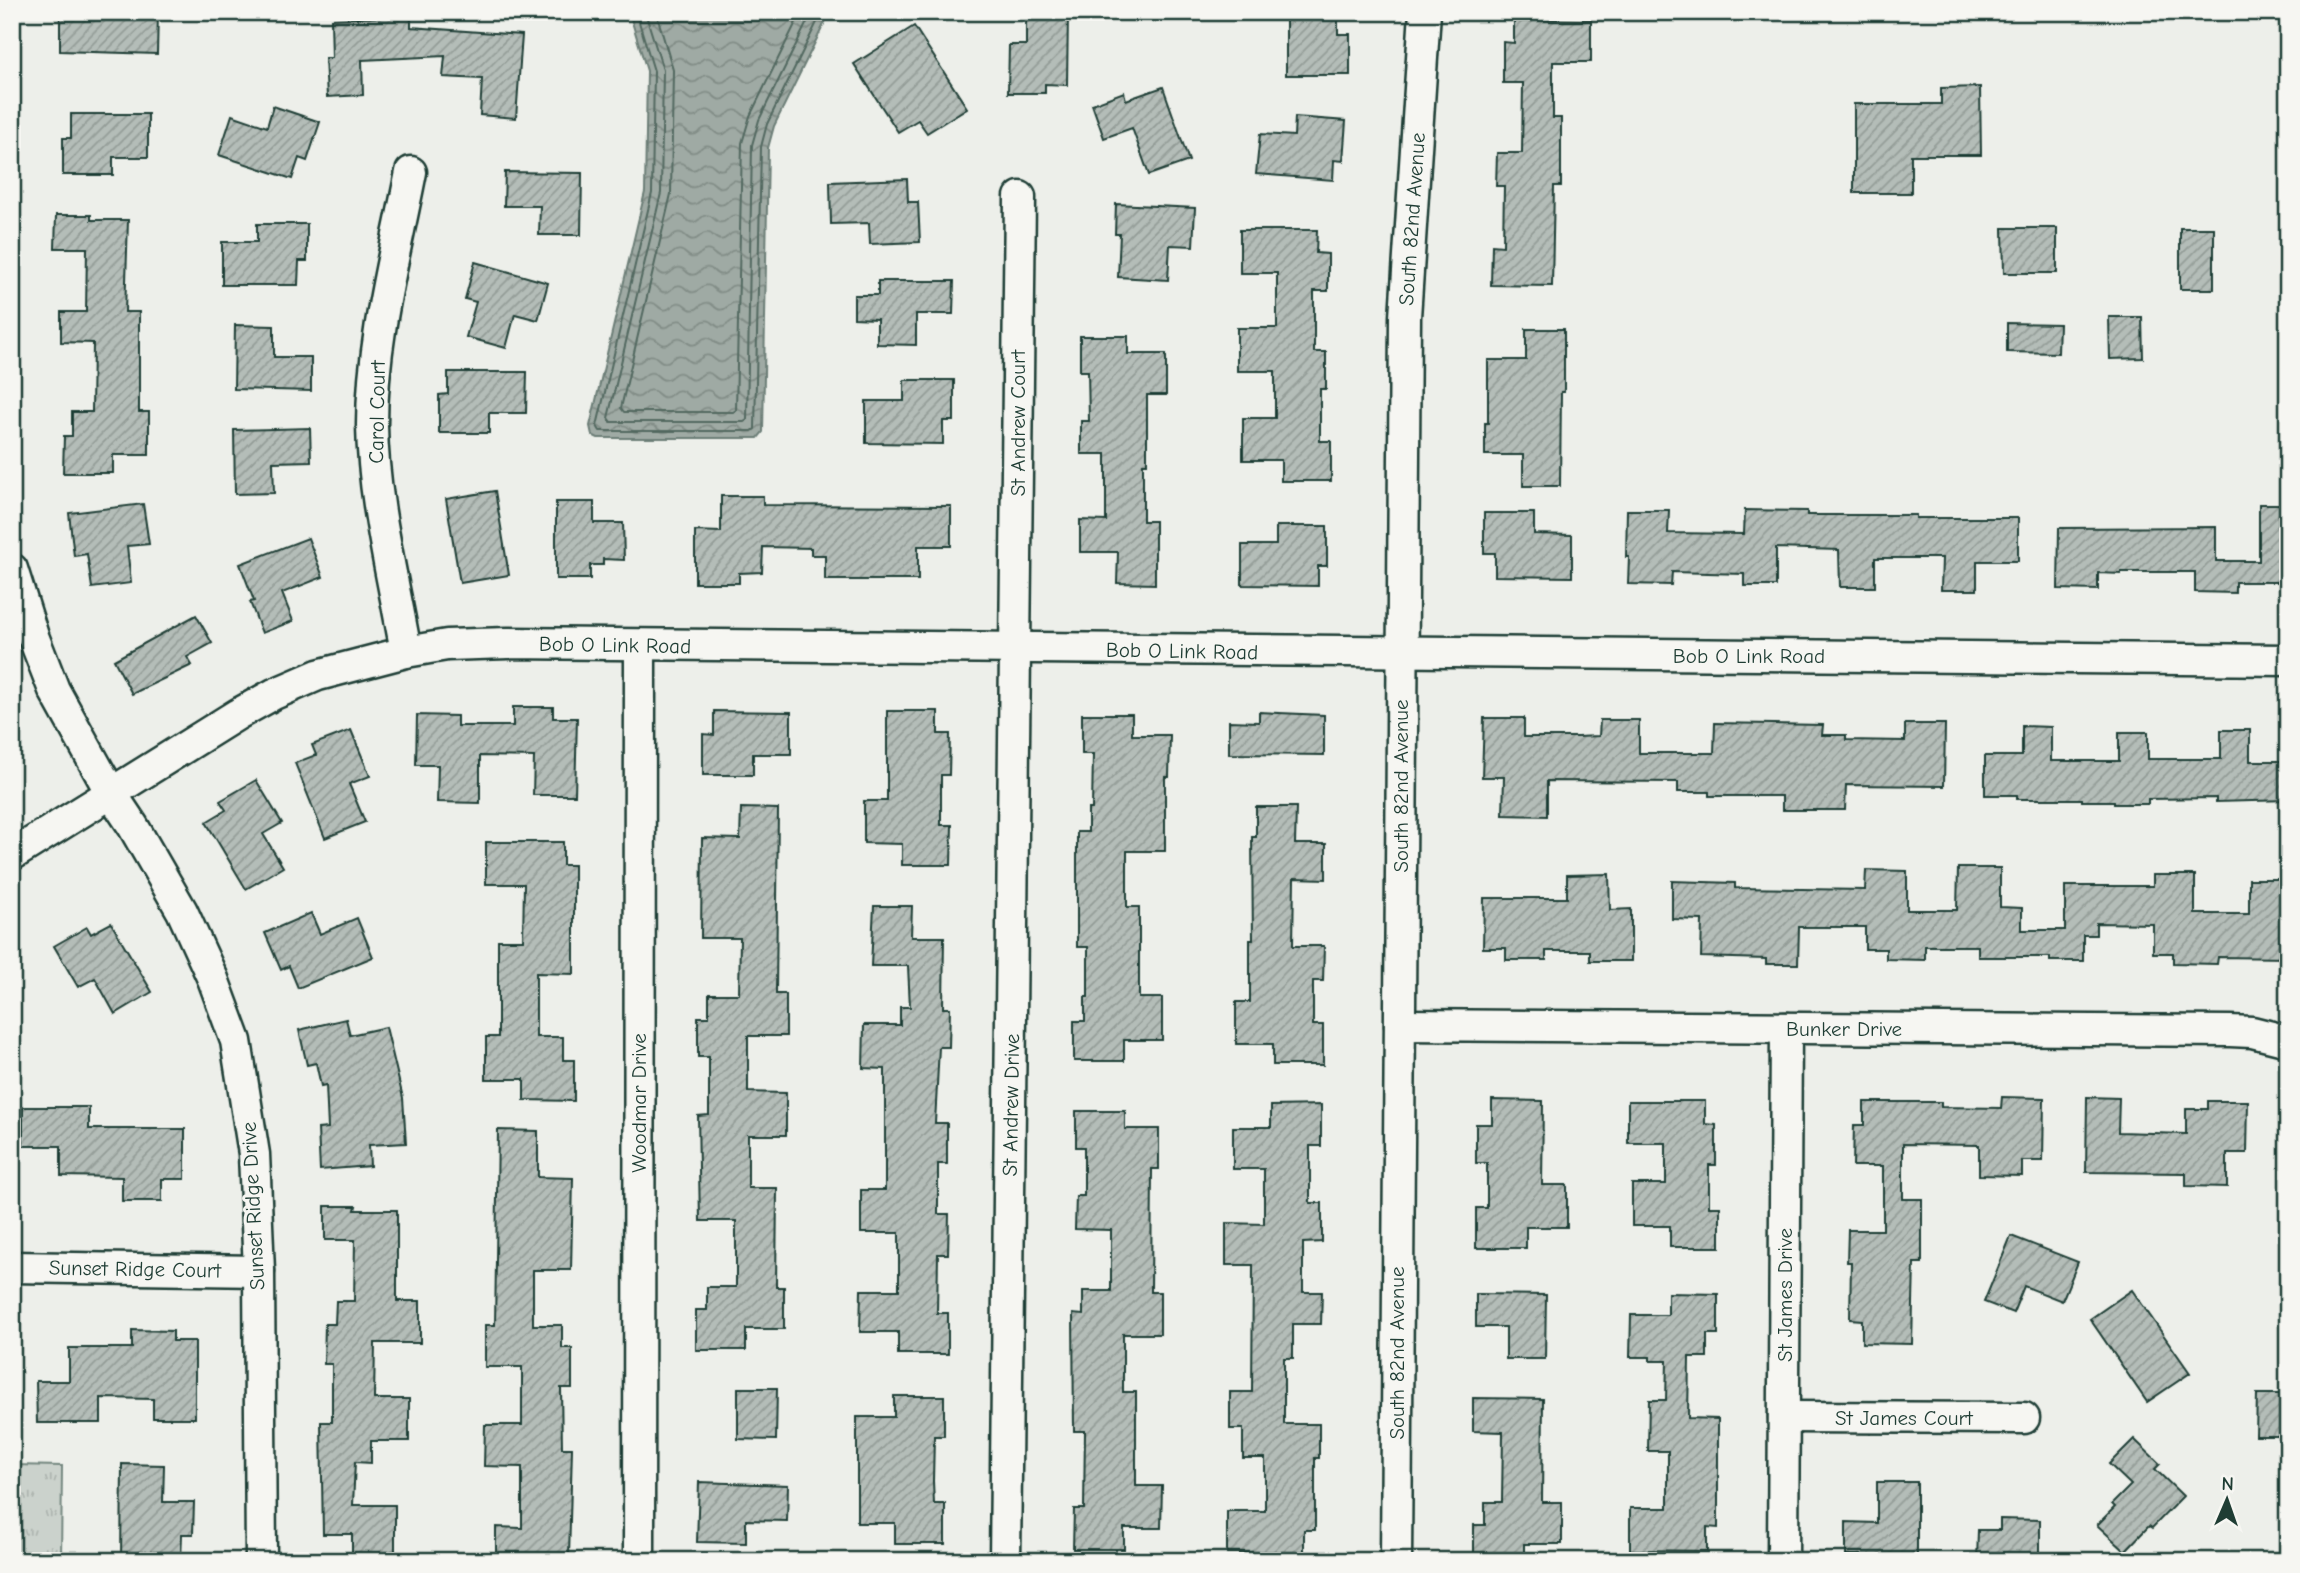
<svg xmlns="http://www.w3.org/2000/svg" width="2300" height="1573" font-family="'Comic Neue',sans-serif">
<defs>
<pattern id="grass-tufts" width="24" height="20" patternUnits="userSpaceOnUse" patternTransform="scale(1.75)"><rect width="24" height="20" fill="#cbd2cc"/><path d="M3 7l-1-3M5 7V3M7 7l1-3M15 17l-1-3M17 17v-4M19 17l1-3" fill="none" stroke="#aeb5b0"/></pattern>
<pattern id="water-waves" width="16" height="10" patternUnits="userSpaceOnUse" patternTransform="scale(1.75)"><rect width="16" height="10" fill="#9faaa4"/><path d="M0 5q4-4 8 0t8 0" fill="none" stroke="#818c86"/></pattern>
<pattern id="building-hatch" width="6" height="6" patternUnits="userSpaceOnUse" patternTransform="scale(1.75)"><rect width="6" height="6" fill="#b4bdb8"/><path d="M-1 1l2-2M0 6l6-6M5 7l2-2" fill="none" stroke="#929b96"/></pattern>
</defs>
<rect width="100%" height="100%" fill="#edefea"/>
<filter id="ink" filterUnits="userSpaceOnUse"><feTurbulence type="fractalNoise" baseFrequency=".0143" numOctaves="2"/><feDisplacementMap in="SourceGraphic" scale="14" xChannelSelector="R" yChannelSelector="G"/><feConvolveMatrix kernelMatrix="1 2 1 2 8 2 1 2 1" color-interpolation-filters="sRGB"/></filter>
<g filter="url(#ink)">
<!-- grass -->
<path fill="url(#grass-tufts)" stroke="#758880" stroke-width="2" d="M12,1465L62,1466L61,1561H12Z"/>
<!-- water -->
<path fill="url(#water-waves)" stroke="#6c7e77" stroke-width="2" d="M629,12H830L774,126L768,148L763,432L758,438H598L592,435L590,426L645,192L647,71Z"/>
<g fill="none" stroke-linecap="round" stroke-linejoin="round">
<!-- shore -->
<g stroke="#526961" stroke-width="2">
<path d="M636,12L654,71L652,193L597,426L600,431H752L755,429L761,147L767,124L822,12"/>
<path d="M645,12L663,70L661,193L608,418L611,422H744L747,420L752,145L759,120L812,12"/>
<path d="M656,12L673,70L671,194L621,408L624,412H733L736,410L742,143L750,116L801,12"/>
</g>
</g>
<!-- building -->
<g fill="url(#building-hatch)" stroke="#1f3d34" stroke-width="2">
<path d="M60,12H158L157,54L60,51Z"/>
<path d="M1026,12H1068L1067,85L1045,84V93H1008L1009,45H1026Z"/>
<path d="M1286,12H1338V34H1350V75H1286Z"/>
<path d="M411,16V27L522,35L516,118L480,115L482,79L443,77L445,56L362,60L363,95L327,97L325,58H332L331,19Z"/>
<path d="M1514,19L1591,20V62H1553V118H1561V186H1554L1552,286L1491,285L1492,245L1503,246L1504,186H1496L1497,153H1522L1523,83H1503V42L1514,43Z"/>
<path d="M914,26L967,108L927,133L918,120L898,132L854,64Z"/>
<path d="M1163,87L1189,161L1149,175L1132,128L1104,138L1092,104L1124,92L1126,100Z"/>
<path d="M1980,87L1981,155H1911V193H1854V104H1941V88Z"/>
<path d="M273,106L320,122L307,161L299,158L292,179L219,155L232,115L267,127Z"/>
<path d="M71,114H148V157H113V175H63V138H71Z"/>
<path d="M1295,117L1346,121L1343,161L1334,160L1333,180L1256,174L1260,134L1294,136Z"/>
<path d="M505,172L582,173L581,235H539L540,206H504Z"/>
<path d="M907,179L908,202H918L920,242L870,244L869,223L831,224L830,182Z"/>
<path d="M1116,204L1195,208L1193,246L1170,245L1168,280L1118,277L1120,234H1115Z"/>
<path d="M56,215H91V220H128L125,312H139V412H149V455H113V473H63L64,436H72V412H92L93,343L61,342V312H86L87,248H55Z"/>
<path d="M257,224H307V261H299L298,285H222V242H257Z"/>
<path d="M2003,228H2057V273H2004Z"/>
<rect x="2180" y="228" width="34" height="61"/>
<path d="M1240,230H1317L1316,253L1328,254V291H1314V352H1326V389H1320V441H1331V481H1281V460H1243V418H1275V371H1237V328H1277V273H1240Z"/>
<path d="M475,262L548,283L538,320L515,314L506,348L466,337L476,302L465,299Z"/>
<path d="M878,281H954L953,314H916V345L877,344V319L854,318V295H878Z"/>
<path d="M2109,317H2142L2143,358L2110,359Z"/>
<path d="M2007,323L2059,324L2058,353L2007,352Z"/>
<path d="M235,325L274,326V357H311V391L234,389Z"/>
<path d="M1526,329H1564V392H1561L1560,486H1523V455H1485V423H1488V360H1526Z"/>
<path d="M1080,336H1128V354H1166V395H1147V464H1143V521H1155V584L1117,583L1118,552H1080V520L1106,521V454H1081V421H1089L1088,371H1080Z"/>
<path d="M448,372H527L526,413H489V433H439V395L448,394Z"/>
<path d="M904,380H954V421H943V444L866,443V401H904Z"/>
<path d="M310,428L311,461L273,462L274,493L235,494L234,430Z"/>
<path d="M495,491L509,575L460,583L446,499Z"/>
<path d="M721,496H763V505L951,506V546H918V580H825V555H811V548L763,547L762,572L739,573V583H695V531L721,532Z"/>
<path d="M556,502H594V523H623L624,560L603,559V565H590V579H556Z"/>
<path d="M143,504L149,544L127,546L131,583L92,588L87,554L74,556L69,513Z"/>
<path d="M2259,504H2288V582H2235V593L2195,592V572H2121V574L2098,573V590L2058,589L2059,528L2216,527V561H2259Z"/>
<path d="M1627,510H1669L1668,533L1744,534L1745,510L1807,511V515H1916V518H2018V561H1977V590H1941L1942,558H1875V587H1840L1839,550L1776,548V586H1744V574L1672,572L1671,585L1628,584L1629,557H1626Z"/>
<path d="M1484,513H1534V534L1572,535V577L1495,576V553H1484Z"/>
<path d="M1276,526H1327V566H1318V586L1242,585V545H1276Z"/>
<path d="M308,538L323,577L282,593L293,621L262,633L250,602L254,601L240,564Z"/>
<path d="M196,615L212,643L187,657L192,665L132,694L114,660Z"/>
<path d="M513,707H553V718H577L575,795H533L534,757L480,756V803L437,802L438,765H416L417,715L457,716V726H513Z"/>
<path d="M714,711L791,712V754H753V775H703V734L714,735Z"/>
<path d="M887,711H938V734H950L949,775H941V825H952L951,865H902V844L864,843V801H887Z"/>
<path d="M1259,712L1324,715V755L1229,754V721L1259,722Z"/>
<path d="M1082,714H1132V735H1170L1169,777H1165V851H1127V907H1139V998H1162V1040H1124V1061H1074V1021H1085V997H1088V947H1077V832H1088V809H1092L1093,754H1082Z"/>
<path d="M1484,718H1524V737H1577L1599,736L1600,720H1639V753H1714L1715,723L1823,725L1822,735H1846V740L1905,741V724H1945L1944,786L1846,785L1845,810H1782V796H1709V792H1678V782L1547,781V816L1503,815L1504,777H1482Z"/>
<path d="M2022,726L2051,727V761H2119V732H2148V759H2221V730H2250V761H2288V800L2216,802V798L2148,799V804H2114V801H2082V799H2017V795H1985V756H2022Z"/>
<path d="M351,730L370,776L349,784L365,822L325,838L295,763L316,755L312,745Z"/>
<path d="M256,780L282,823L263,834L283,867L246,889L206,822L226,810L220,801Z"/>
<path d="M1256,807H1296L1295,844H1326V879L1294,878L1293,946H1324L1323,981H1313V1025H1323V1065H1273V1044H1236V1002H1250V940H1253L1252,837H1256Z"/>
<path d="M741,808L778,809L776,994H786V1036H748V1092L786,1093V1135H748V1188H777L776,1287H784V1329H746V1350H696V1310H707V1287H736V1221H700L698,1116L709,1115V1057H698V1017H709V994H739L740,938H701L702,838L740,839Z"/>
<path d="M486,842H563V865H574V974L536,973V1037H563V1060H574V1101L524,1100V1079H486V1037H498V940H523L524,884H486Z"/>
<path d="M1958,868H2000V907L2022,908V930H2065V886H2153V875H2195V914H2249V879H2288V958L2218,957L2217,964L2173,963V953H2153V924L2096,923V935H2083V961H2050V957H1978V946H1925V960L1886,959V949H1865V927H1799L1798,964H1766V959L1701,957L1702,920L1672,919V881L1735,883V888L1865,890L1866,870L1907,871V910H1957Z"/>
<path d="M1609,874L1610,910L1631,909V961H1590V951H1546V960H1506V948H1483L1484,898H1567V875Z"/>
<path d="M874,906H912L911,937H944L943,1008H950L949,1047H939L935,1123H947V1164H938V1214H949L948,1254H938L937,1313H948V1354H898V1332H860L861,1290H899V1233H861V1190H885V1069L863,1068L864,1025H900V1007H910L908,966H871Z"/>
<path d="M311,913L320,934L357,918L373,957L298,988L289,966L281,970L265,933Z"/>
<path d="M111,923L152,992L115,1014L95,978L78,987L54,946L87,927L91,934Z"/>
<path d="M346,1019L350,1035L386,1027L403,1098L406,1143L369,1145L370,1166L320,1170L318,1129L328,1128L326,1085L321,1086L316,1063L307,1065L299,1030Z"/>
<path d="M2002,1097L2044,1098L2043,1161H2022V1176L1979,1175V1145L1903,1144V1199H1922V1263H1914L1912,1344L1862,1343V1320L1850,1319L1851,1262H1847L1848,1230H1883V1166H1853L1854,1125H1864V1102H1941V1107L2001,1108Z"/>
<path d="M2087,1097L2119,1098L2118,1132L2186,1134V1109H2208V1101H2248L2247,1153H2227V1187L2186,1186V1173L2086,1172Z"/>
<path d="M1492,1100L1543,1101L1542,1185H1567V1227H1526V1248H1476V1208H1487V1163H1476V1124H1492Z"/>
<path d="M1628,1101H1705V1124L1716,1125V1165H1709V1207H1720V1247H1670V1226H1632V1184H1666V1143H1628Z"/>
<path d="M1321,1105V1146H1310V1203H1322V1242L1303,1243V1292H1322L1321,1324H1293V1358H1284V1424H1319V1458H1315V1530H1304V1553H1227V1511H1265V1458H1243V1429H1230V1392H1252L1253,1265H1226V1223L1264,1224V1169H1233V1127H1271V1106Z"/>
<path d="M23,1107H89V1129H185V1179H162V1201H122V1177L61,1176V1146H23Z"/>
<path d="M1076,1111H1125V1129H1159V1169H1152L1151,1292H1160V1334H1123V1392H1136V1486H1162L1161,1528H1124V1549H1073L1074,1509H1084L1085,1431H1074L1073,1314L1083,1315V1291H1111V1230L1075,1229L1076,1196H1084V1147H1076Z"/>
<path d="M498,1130L538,1131V1177L573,1178L571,1270H533V1325H562V1348H572V1388H561L562,1448H572L569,1557L538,1556V1561H496V1527L522,1528V1467L484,1466L485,1425H522V1367H485V1325H495Z"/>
<path d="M325,1206H356L355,1210H397V1301H420V1343H375L374,1399H409V1441H371V1463L355,1462L353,1505H395V1561H352V1534H323L321,1422H332V1364H324L325,1324H335L336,1301H354L355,1240H325Z"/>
<path d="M2011,1236L2078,1262L2062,1301L2024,1286L2013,1313L1984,1302Z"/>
<path d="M2132,1290L2190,1373L2147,1402L2090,1319Z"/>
<path d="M1668,1293L1718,1294V1334H1707V1357H1689L1688,1418L1718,1419V1528L1707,1527V1551L1630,1550V1508H1668V1451H1648L1649,1400H1666L1667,1361H1650V1357H1630L1631,1315H1668Z"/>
<path d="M1476,1294L1546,1295L1545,1359H1506V1327H1476Z"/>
<path d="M132,1330L173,1331V1341H195V1418H153V1399L101,1398V1423H37L36,1381H69V1348H132Z"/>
<path d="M738,1388H777L776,1440L738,1439Z"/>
<path d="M2257,1394H2288V1436H2256Z"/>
<path d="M894,1396H944V1436H934L933,1481L934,1504H945V1544H895V1523H857V1417H894Z"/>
<path d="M1473,1398L1543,1399L1542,1502H1562V1544H1524V1561H1474V1525H1485V1502H1502L1503,1432L1473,1431Z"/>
<path d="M2134,1439L2160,1464L2155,1469L2183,1496L2152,1528L2149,1526L2125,1551L2097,1525L2115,1507L2112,1504L2131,1485L2109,1464Z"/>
<path d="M122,1464L164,1465L163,1502H194L193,1534H182L181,1561H121Z"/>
<path d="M699,1482L788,1485L787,1521L746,1520V1543L697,1542Z"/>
<path d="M1877,1482H1917V1555H1846V1522L1877,1523Z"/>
<path d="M2000,1519L2040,1520V1561H1977L1978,1530H2000Z"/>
</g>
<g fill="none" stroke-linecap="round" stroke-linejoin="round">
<!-- street casing -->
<g stroke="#1f3d34" stroke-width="35">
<g id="street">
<path d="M12,569L33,636L54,690L111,793L133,826L182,911L213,979L236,1041L254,1154L259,1271L261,1561"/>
<path d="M406,652C393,577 373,501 372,425C372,339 395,255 411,172"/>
<path d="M12,855L238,714L274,694L318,675L406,652L447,645L508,643L2288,660"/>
<path d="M1400,1025L2230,1031L2252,1032L2288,1041"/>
<path d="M12,1267L259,1271"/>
<path d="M1784,1417L2024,1418"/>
<path d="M639,1561L640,646"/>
<path d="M1005,1561L1020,197"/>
<path d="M1396,1561L1405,317L1425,12"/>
<path d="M1783,1561L1786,1028"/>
</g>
</g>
<!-- street -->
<use href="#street" stroke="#f6f6f2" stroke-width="30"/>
</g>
</g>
<g text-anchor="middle" stroke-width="6" stroke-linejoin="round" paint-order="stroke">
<!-- street labels -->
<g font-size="21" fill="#1f3d34" stroke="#f6f6f2">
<text transform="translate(1412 219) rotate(-86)" y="7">South 82nd Avenue</text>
<text transform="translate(377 412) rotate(-89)" y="7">Carol Court</text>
<text transform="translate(1018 423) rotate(-90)" y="7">St Andrew Court</text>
<text transform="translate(615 645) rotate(1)" y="7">Bob O Link Road</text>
<text transform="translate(1182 651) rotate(1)" y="7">Bob O Link Road</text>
<text x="1749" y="663">Bob O Link Road</text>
<text transform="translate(1401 786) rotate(-90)" y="7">South 82nd Avenue</text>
<text x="1844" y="1036">Bunker Drive</text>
<text transform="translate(639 1103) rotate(-90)" y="7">Woodmar Drive</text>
<text transform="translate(1011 1105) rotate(-89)" y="7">St Andrew Drive</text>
<text transform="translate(253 1206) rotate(-93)" y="7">Sunset Ridge Drive</text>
<text transform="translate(135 1269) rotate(1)" y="7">Sunset Ridge Court</text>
<text transform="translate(1785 1295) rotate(-90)" y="7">St James Drive</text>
<text transform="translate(1397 1353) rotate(-90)" y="7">South 82nd Avenue</text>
<text x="1904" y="1425">St James Court</text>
</g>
</g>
<!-- margin -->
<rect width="2300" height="1573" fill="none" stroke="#f6f6f2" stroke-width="42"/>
<rect x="21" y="21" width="2258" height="1531" fill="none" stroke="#1f3d34" stroke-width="2.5" filter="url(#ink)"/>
<!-- north arrow -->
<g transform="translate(2227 1500) rotate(2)" stroke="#f6f6f2" stroke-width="5" paint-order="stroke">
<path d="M0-5L12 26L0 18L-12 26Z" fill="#1f3d34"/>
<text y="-10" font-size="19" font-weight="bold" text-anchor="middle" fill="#1f3d34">N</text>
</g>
</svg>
